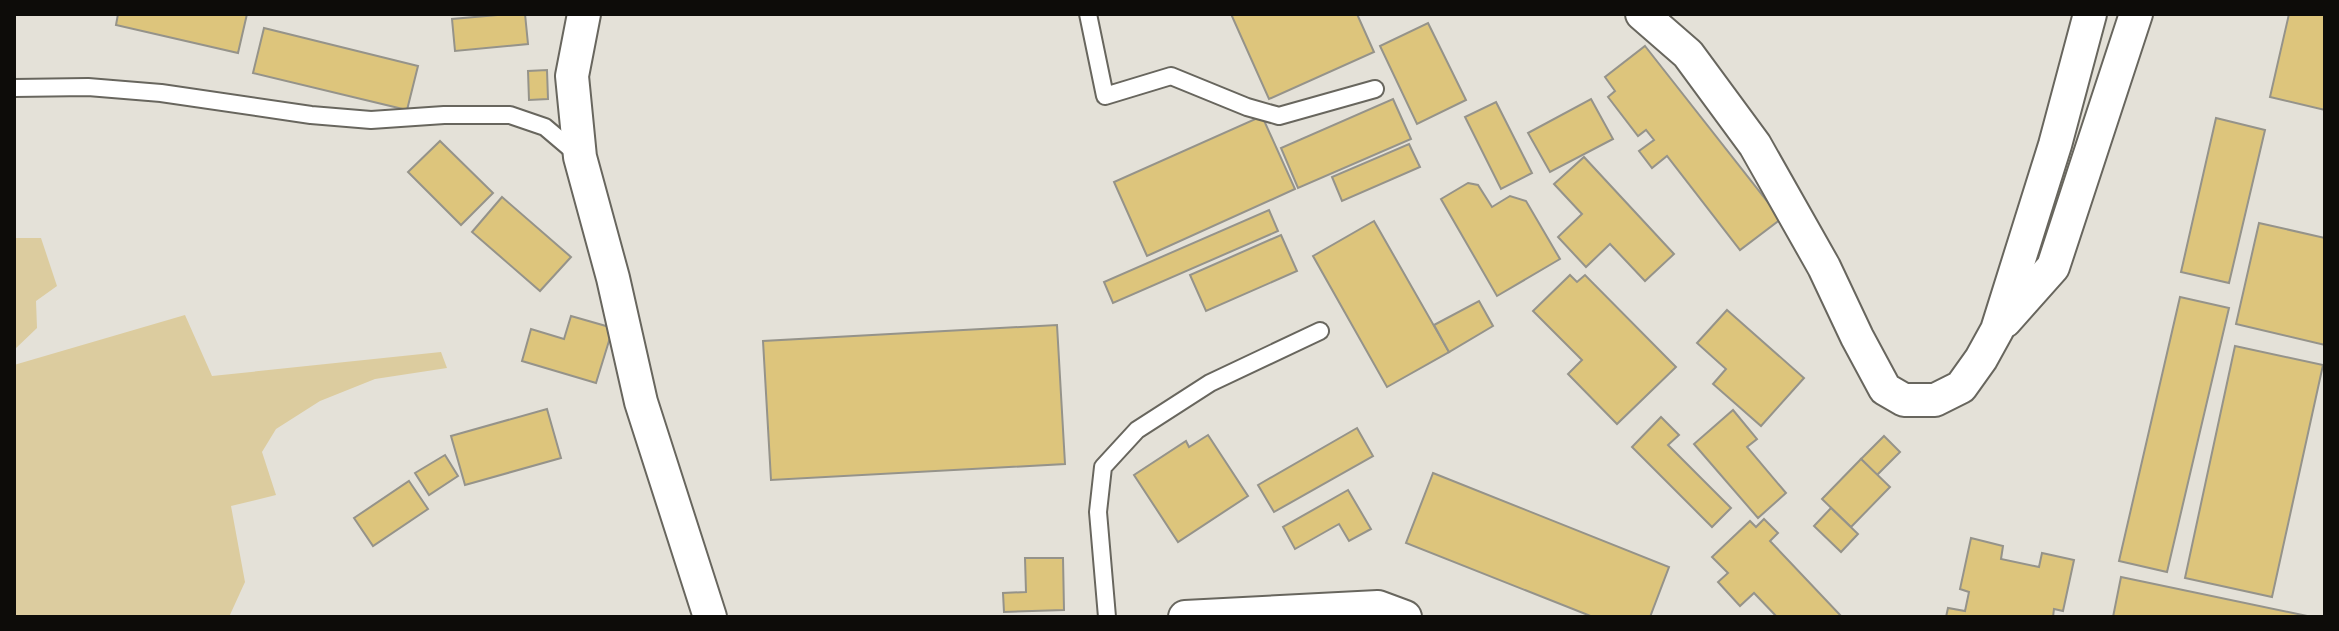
<svg xmlns="http://www.w3.org/2000/svg" width="2339" height="631" font-family="Georgia,serif">
<rect width="100%" height="100%" fill="#e4e1d8"/>
<!-- green -->
<g fill="#dccc9f">
<path d="M14,238H41L57,286L36,301L37,328L14,350Z"/>
<path d="M185,315L212,376L441,352L447,368L375,379L320,401L276,429L262,452L276,495L231,506L245,582L229,617H14V365Z"/>
</g>
<!-- building -->
<g fill="#ddc57c" stroke="#95938a" stroke-width="2">
<path d="M118,14H247L238,53L116,25Z"/>
<path d="M509,14H525L528,44L455,51L452,19Z"/>
<path d="M1231,14H1357L1374,52L1269,99Z"/>
<path d="M2289,14H2325V110L2270,97Z"/>
<path d="M1428,23L1466,100L1417,124L1380,46Z"/>
<path d="M264,28L418,66L407,110L253,73Z"/>
<path d="M1645,46L1781,219L1740,250L1667,156L1652,168L1639,151L1654,140L1646,130L1638,136L1608,97L1615,91L1605,77Z"/>
<path d="M547,70L548,99L529,100L528,71Z"/>
<path d="M1393,99L1411,139L1298,188L1281,148Z"/>
<path d="M1591,99L1613,139L1550,172L1528,133Z"/>
<path d="M1496,102L1532,173L1501,189L1465,117Z"/>
<path d="M1262,116L1295,189L1147,256L1114,182Z"/>
<path d="M2216,118L2265,130L2229,283L2181,272Z"/>
<path d="M440,141L493,193L461,225L408,172Z"/>
<path d="M1409,144L1420,167L1342,201L1332,177Z"/>
<path d="M1584,157L1674,254L1645,281L1610,244L1586,267L1558,237L1582,214L1554,184Z"/>
<path d="M1468,183L1478,185L1492,207L1510,196L1526,201L1560,259L1497,296L1441,199Z"/>
<path d="M502,197L571,257L540,291L472,232Z"/>
<path d="M1269,210L1278,231L1113,303L1104,282Z"/>
<path d="M1374,221L1449,352L1387,387L1313,256Z"/>
<path d="M2259,223L2325,238V345L2236,324Z"/>
<path d="M1281,235L1297,271L1206,311L1190,275Z"/>
<path d="M1570,275L1577,282L1585,275L1676,367L1617,424L1568,374L1582,360L1533,311Z"/>
<path d="M2180,297L2229,308L2167,572L2119,561Z"/>
<path d="M1479,301L1493,326L1449,352L1434,325Z"/>
<path d="M1727,310L1804,378L1761,426L1713,384L1726,369L1697,343Z"/>
<path d="M571,316L613,328L596,383L522,361L531,329L564,339Z"/>
<path d="M1057,325L1065,464L771,480L763,341Z"/>
<path d="M2235,346L2323,365L2272,597L2185,578Z"/>
<path d="M547,409L561,458L465,485L451,436Z"/>
<path d="M1733,410L1757,439L1747,447L1786,493L1758,518L1694,444Z"/>
<path d="M1661,417L1679,435L1668,445L1731,508L1712,527L1632,447Z"/>
<path d="M1357,428L1373,456L1274,512L1258,485Z"/>
<path d="M1208,435L1248,496L1178,542L1134,475L1186,441L1189,447Z"/>
<path d="M1884,436L1900,452L1877,475L1861,459Z"/>
<path d="M445,455L458,476L429,495L415,473Z"/>
<path d="M1861,459L1890,487L1851,527L1822,499Z"/>
<path d="M1433,473L1669,567L1650,617H1593L1406,543Z"/>
<path d="M409,481L428,509L373,546L354,518Z"/>
<path d="M1348,490L1371,529L1349,541L1339,524L1295,549L1283,527Z"/>
<path d="M1831,508L1858,534L1841,552L1814,526Z"/>
<path d="M1764,519L1778,533L1770,541L1842,617H1777L1754,593L1740,606L1718,582L1728,573L1712,557L1750,521L1756,527Z"/>
<path d="M1971,538L2003,546L2001,559L2039,567L2042,553L2074,560L2063,611L2054,609L2053,617H1946L1948,608L1965,611L1969,592L1960,589Z"/>
<path d="M1025,558H1063L1064,610L1004,612L1003,593L1026,592Z"/>
<path d="M2121,577L2312,617H2113Z"/>
</g>
<g fill="none" stroke-linecap="round" stroke-linejoin="round">
<!-- lane casing -->
<g stroke="#68665e" stroke-width="20">
<g id="lane">
<path d="M1088,14L1105,96L1171,76L1247,107L1279,116L1375,89"/>
<path d="M14,88L88,87L161,93L311,115L371,120L444,115H510L545,127L578,155"/>
<path d="M1107,617L1098,512L1103,467L1137,430L1210,383L1320,331"/>
</g>
</g>
<!-- street casing -->
<g stroke="#68665e" stroke-width="36">
<g id="street">
<path d="M584,14L572,76L580,157L613,278L641,402L710,617"/>
<path d="M1642,14L1688,54L1755,145L1824,267L1857,337L1885,389L1904,400H1935L1961,387L1981,359L1997,330L2055,145L2090,14"/>
<path d="M2005,321L2053,267L2136,14"/>
<path d="M1185,617L1378,607L1405,617"/>
</g>
</g>
<!-- lane -->
<use href="#lane" stroke="#fff" stroke-width="16"/>
<!-- street -->
<use href="#street" stroke="#fff" stroke-width="32"/>
</g>
<!-- border -->
<rect width="2339" height="631" fill="none" stroke="#0d0c09" stroke-width="32"/>
</svg>
